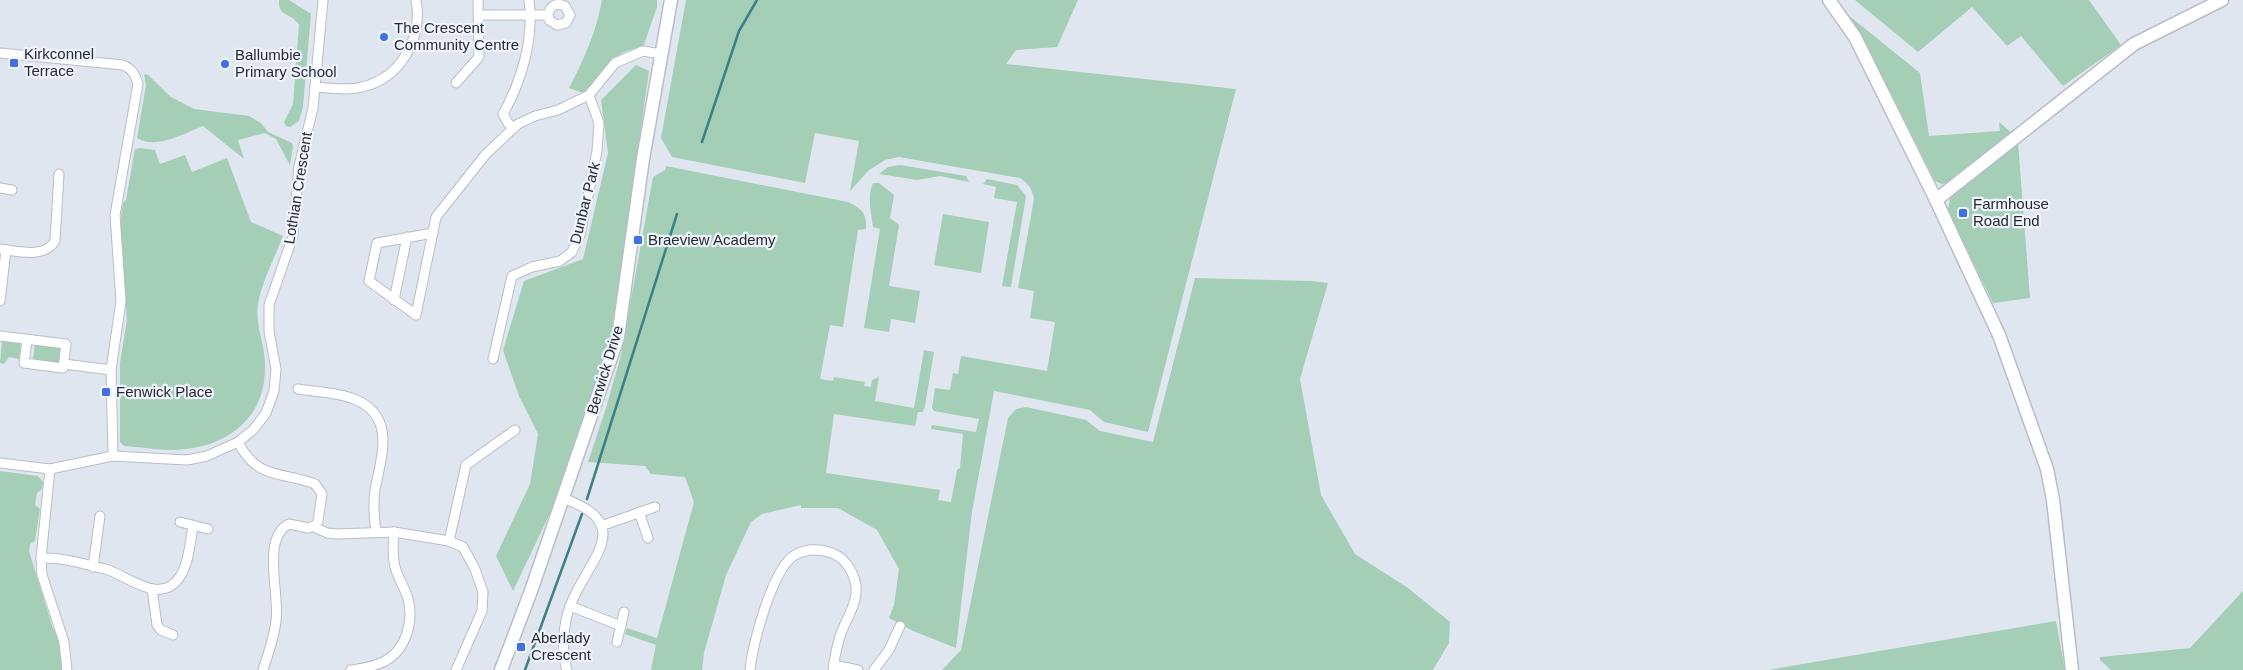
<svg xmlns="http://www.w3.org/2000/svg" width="2243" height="670" font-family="Arial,sans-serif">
<rect width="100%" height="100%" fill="#e0e6ef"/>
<!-- green -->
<g fill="#a4ceb5">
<path d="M279,0H289L311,14L303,107L299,121L290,127L286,126L284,122L293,104L299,25C290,11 278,18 279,0Z"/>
<path d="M602,0H657V7L643,47C610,52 604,68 586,94L569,88C584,59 596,33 602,0Z"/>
<path d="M686,0H1078L1057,47L1016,50L1006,64L1236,89L1148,432L1104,422L1090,410L994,391L972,512L956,648L913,631L889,618L894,605L899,569L877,530L838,508H801V505L762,514L751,522L726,575L704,653L702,670H651L656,645L625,634L627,628L657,638L694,502L685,477L651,474L645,466L588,462L606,408L621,355L653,177L665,170L666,166L848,202C862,209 867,213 866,229L858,230L843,327L830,325L820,379L833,381L834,377L865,382L864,386L871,387L872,380L879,377L875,401L914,408L924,350L934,352L925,406L923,412H918L915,426L834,414L826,473L940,490L938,500L951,502L957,470L960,468L963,434L931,429L932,425L976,432L979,419L934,411L932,408L935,388L950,390L953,373L958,374L961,356L1047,371L1055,322L1030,318L1034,291L1018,288L1034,199C1032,189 1029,184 1020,178L899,157L885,160L869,170L850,191L859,141L815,133L805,183L672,157L661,138Z"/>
<path d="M1855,0H2089L2121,45L2063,86L2021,36L2007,46L1972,7L1918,52Z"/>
<path d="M1848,15L1920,73L1929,136L2000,131L1999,122L2012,133L1953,181L1942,184L1935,181L1895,101Z"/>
<path d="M636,65L649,71L611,335L552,509L513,591L496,556L530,484L538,434L519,396L503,350L524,281L583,259L608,153L601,100Z"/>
<path d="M144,74L148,75L171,97L194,109L249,116L261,123L268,132L292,143L293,147L290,165L276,139L265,133L238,140L244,159L203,126C184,133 157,150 137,138L146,85Z"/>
<path d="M2018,142L2030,298L1993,303L1948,210L1950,198Z"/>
<path d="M140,148L155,150L160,164L185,155L192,172L227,158L251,222L283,236C275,257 262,281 258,304C255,326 265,344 265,364C267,414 232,444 185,449C166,452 144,447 124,446L120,442V363L127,320L120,222L123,203L126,200L135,149Z"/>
<path d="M900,165L966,176L969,182L940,176L917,180L879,174L888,167Z"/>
<path d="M987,179L1017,185L1026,196L1011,287L1002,286L1017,202L994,198L996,187L983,184Z"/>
<path d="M873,183H879L894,195L890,218L899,225L889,286L920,291L915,323L891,319L889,332L864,328L880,229L873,227C871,212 867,197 873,183Z"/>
<path d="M943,214L989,222L981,273L934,265Z"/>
<path d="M1195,278L1311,281L1328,283L1300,379L1321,495L1355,554L1408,588L1450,622L1449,643L1433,670H942L961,650L1008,418L1016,409L1026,407L1086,420L1100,431L1153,442Z"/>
<path d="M2,341L21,343L19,359L9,357L4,364L0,363Z"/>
<path d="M35,345L59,348L61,350L60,361L56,364L35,361L33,358Z"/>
<path d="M0,471L38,476L43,482L42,489L37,493L35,505L40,509L35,541L30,544L29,551L53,629H56L63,670H0Z"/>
<path d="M2243,591V670H2111L2100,660V657L2190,648Z"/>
<path d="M2056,621L2065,670H1768L1785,667Z"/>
</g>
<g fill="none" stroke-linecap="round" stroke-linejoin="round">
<!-- stream -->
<g stroke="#3c8084" stroke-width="2.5">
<path d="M702,142L739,31L757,0"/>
<path d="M587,499L677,214"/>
<path d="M525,670L582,514"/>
</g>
<!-- street casing -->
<g stroke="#b8bdc7" stroke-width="11">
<g id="street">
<path d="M478,15H548L549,20L557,25L566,23L570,15L565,6C556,2 550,6 548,15"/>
<path d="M0,53L123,65C132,69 135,74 138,84L115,215L121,301L111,370L113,456"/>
<path d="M456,83L479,57L478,0"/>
<path d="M315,87C331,88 347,91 362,87C401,78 423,38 416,0"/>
<path d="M514,128L508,123L503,114C522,80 534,39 529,0"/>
<path d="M0,188L12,190"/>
<path d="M433,233L377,243L369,281L416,315L436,217L486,154L518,124L535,116L558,110L589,95L615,63L643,51L661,54"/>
<path d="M0,249C17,251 44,259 55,241L59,174"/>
<path d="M394,300L407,237"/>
<path d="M0,301L6,250"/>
<path d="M0,336L66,344L63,368L24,363L27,340"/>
<path d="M493,359L512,276L532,267L560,261L572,252L580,235L597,151L599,123L589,95"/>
<path d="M64,364L111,370"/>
<path d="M298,389C316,392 337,392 354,399C397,416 381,457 375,490C373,504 374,518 376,532"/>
<path d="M238,442C258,481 282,471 315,484L322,494L318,521L316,525L308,528L289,524C261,538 280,594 276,621C274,638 268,654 263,670"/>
<path d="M0,463L50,469L113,456L187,460L207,456L238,442L253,430L266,413L274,391L276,369L269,331V305L293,236L299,166L313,108L323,0"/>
<path d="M50,469L41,558L42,575L64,642L67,670"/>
<path d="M562,498C639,524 587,560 570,606C563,625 561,651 567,670"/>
<path d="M639,512L648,538"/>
<path d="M180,522L208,529"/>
<path d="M601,526L655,507"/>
<path d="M314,527L327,533L336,534L394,532L449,541L463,547L475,569L483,592L482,611L456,670"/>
<path d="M449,541L466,465L515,430"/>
<path d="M41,558C62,557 84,564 105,569C128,575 161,608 181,575C189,562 190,542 193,527"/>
<path d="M93,567L100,516"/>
<path d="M152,589L157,625L161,630L173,635"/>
<path d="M570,606L621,626"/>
<path d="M617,642L624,612"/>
<path d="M834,665L858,670"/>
<path d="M351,670C363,668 375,667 385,661C406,650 414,621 408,599C405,588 398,578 395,567C392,555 393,543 394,532"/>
<path d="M750,670C752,645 773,567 795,555C807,548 820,549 832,553C845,558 854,572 856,586C858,603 845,621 840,636C837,647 834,659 833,670"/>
<path d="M874,670L889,650L900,626"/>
</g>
</g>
<!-- secondary casing -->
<g stroke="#b8bdc7" stroke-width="15">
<g id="secondary">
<path d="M1829,0L1855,37L1936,200L1999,335L2047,469L2053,500L2072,670"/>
<path d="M1936,200L2134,44L2222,0"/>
<path d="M501,670L531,591L618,337L643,159L671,0"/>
</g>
</g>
<!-- street -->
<use href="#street" stroke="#fff" stroke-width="9"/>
<!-- secondary -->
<use href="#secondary" stroke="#fff" stroke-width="12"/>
</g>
<!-- markers -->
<g fill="#4270e1" stroke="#eef3fd" stroke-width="2">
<circle cx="384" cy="37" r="5"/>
<rect x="9" y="58" width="10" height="10" rx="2.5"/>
<circle cx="225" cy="64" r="5"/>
<rect x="1958" y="208" width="10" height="10" rx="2.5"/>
<rect x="633" y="235" width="10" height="10" rx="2.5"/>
<rect x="101" y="387" width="10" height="10" rx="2.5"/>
<rect x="516" y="642" width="10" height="10" rx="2.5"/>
</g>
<g text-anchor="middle" stroke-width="4.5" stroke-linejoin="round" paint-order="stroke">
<!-- poi labels -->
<g font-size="15" fill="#282a2e" stroke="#eef3fd" text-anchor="start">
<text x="394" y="33">The Crescent<tspan x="394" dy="17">Community Centre</tspan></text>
<text x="24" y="59">Kirkconnel<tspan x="24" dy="17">Terrace</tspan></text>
<text x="235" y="60">Ballumbie<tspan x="235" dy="17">Primary School</tspan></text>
<text x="1973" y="209">Farmhouse<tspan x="1973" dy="17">Road End</tspan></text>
<text x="648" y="245">Braeview Academy</text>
<text x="116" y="397">Fenwick Place</text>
<text x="531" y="643">Aberlady<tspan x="531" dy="17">Crescent</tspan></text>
</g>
<!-- street labels -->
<g font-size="15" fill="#282a2e" stroke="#eef3fd">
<text transform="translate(298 188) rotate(-81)" y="5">Lothian Crescent</text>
<text transform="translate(585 203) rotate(-76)" y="5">Dunbar Park</text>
<text transform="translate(605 370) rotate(-73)" y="5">Berwick Drive</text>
</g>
</g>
</svg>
